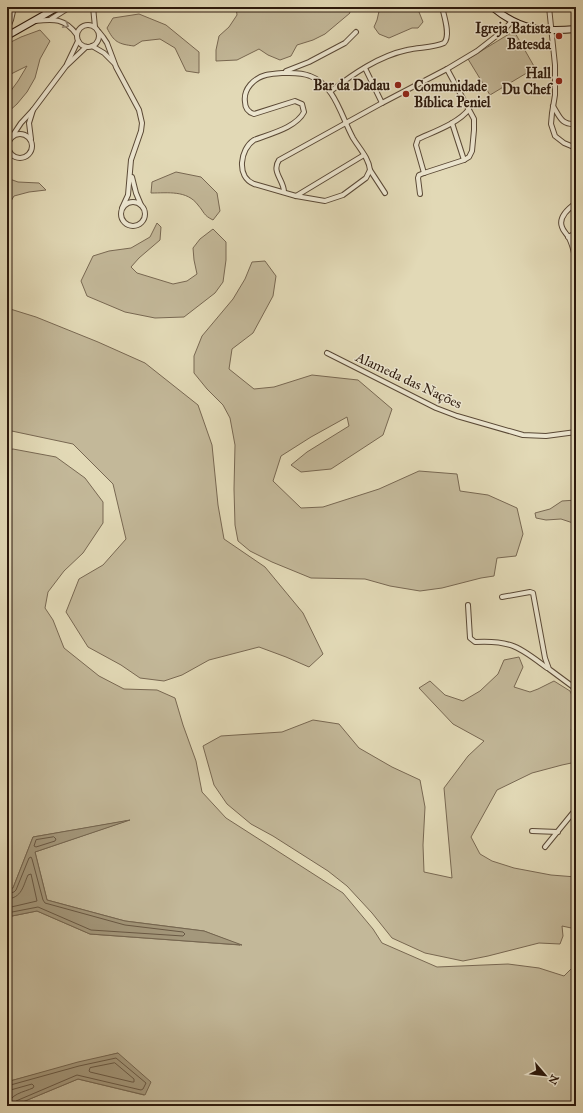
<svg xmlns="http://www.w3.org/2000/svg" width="583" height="1113" font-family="'IM FELL Great Primer',serif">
<rect width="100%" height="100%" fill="#e2d9b6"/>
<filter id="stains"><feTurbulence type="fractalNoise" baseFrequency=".005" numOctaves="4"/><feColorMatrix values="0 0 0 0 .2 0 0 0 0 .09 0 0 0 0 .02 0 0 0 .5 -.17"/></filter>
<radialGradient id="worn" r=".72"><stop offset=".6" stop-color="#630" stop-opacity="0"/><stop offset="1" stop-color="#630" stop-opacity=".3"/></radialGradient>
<!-- green -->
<g fill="#c3b899" stroke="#786852">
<path d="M236,7H280L287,10L293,7H348L350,13L325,34L313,40L297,45L291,56L280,60L268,55L259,49L237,60L216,61V50L219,36L229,27L237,15Z"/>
<path d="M380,7H417L423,22L418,28H412L389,38L379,34L374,27L377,20Z"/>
<path d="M139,14L166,25L199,52V73L186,71L175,48L160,39L142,41L134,46C118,44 114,42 107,28L113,18Z"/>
<path d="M40,30L50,41L40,59L35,78L27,92L17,104L7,113V96L18,81L27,66L7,76V44L21,37Z"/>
<path d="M514,31L535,68L490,95L468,59Z"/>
<path d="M176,172L201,177L217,193L220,211L213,220C203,215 205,213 198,205C187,190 168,193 151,193L152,182Z"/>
<path d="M7,178L18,182L39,183L46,190L29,192L14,196L7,208Z"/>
<path d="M157,223L161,227L160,240L139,258L131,267L137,273L173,284L187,281L197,274L194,260L193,248L200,239L213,229L226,242V260L223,282L215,293L184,317L155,318L125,312L87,296L81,281L93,256L109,251L131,248L150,237Z"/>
<path d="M265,261L276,276L273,296L253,333L232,349L229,369L254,389L274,387L312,375L358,380L392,409L383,435L331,469L301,472L291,465L307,452L349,426L347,417L311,437L281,456L273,481L301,508L323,507L379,489L419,471L457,474L460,491L488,495L517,508L523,534L516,556L497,558L494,576L481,578L442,588L420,591L390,586L365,579L311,578L272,562L250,551L238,541L235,525L234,489L235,445L230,418L223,405L207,389L194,373V356L202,336L233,299L245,279L252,262Z"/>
<path d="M7,308L36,317L98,342L145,363L198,405L212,445L218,505L224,539L265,567L303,613L323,654L309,667L286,657L259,647L209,660L182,675L164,681L140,678L121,665L88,647L66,612L79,579L103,565L126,539L113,484L73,444L7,430Z"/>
<path d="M13,449L56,457L85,478L103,502V523L83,553L64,571L48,592L45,608L53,620L64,648L99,676L124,689L157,690L175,698L183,725L196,761L202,792L226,818L343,893L373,929L382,943L437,967L508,964L539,968L564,976L576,964V1106H13L78,1079L144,1095L118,1053L10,1081L7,1083V917L37,911L90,934L240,945L204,931L125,921L47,900L35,852L126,821L33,837L13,888L7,891V450Z"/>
<path d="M576,500V524L561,519L546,520L536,518L535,513L550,509L562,501Z"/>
<path d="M519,657L523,667L514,687L530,692L538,689L554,681L570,691L576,704V721L571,730L576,736V762L562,765L532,773L497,790L471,837L480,854L492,861L514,868L551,875L576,877V929L562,926L563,936L560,944L539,943L488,956L463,961L425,953L392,938L372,913L347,886L328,871L273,836L251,824L227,804L214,785L203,746L221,736L282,732L313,720L339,724L359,748L392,767L420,780L425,807L423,845L424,872L452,878L444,788L468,756L484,741L453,724L419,688L430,681L445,695L463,701L480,691L498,674L504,660Z"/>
</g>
<!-- water -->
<g fill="#a4987c" stroke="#74654f">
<path d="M130,820L35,852L47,900L125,921L204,931L242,945L90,934L37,911L7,917V891L13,888L33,837Z"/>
<path d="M118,1053L151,1082L145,1095L78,1079L13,1106H7V1083L10,1081L78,1062Z"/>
</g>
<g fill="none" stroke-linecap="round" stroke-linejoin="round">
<!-- shore -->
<g stroke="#685844" stroke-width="1">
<path d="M54,837L56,839L55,841L36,847L34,846L36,840Z"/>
<path d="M7,894L14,892L16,890L29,858L31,857L32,859L43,900L45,903L125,925L183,932L185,934L183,936L91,930L38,907L7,913"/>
<path d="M7,899C22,898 23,886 28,875L31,874L37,901L7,908"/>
<path d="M115,1063L134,1079V1082H132L90,1072L89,1071L90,1068Z"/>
<path d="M7,1086L79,1066L116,1058L146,1083L143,1089L141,1090L77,1075L16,1101L14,1103L13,1106"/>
<path d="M7,1091L32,1084L34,1086L33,1088C24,1092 9,1094 8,1106"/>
</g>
<!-- street casing -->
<g stroke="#5a4936" stroke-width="6">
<g id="street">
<path d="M93,7L95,27"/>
<path d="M549,7L555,65V95L552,113L551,124L555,136L564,143L576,148"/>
<path d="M51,19L70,7"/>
<path d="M35,21C54,19 65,18 77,35"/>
<circle cx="88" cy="36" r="11"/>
<path d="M7,30L11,20L14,7"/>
<path d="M99,32L103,37L107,43L116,67L139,110L142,123L141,131L131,160L128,195L122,208"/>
<path d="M92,46L104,53L114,63"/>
<path d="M67,64L78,41"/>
<path d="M365,68L382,103"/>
<path d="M286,71L309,62L345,43L356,32"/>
<path d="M282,73C291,73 301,72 310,76C335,85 341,116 353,138C359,148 369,158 370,170L366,178L343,195L325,201L296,196L254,184C236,177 240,149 254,140C269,134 296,128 304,112L302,104L295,101L254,114C248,112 245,108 245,102C243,89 254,78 266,75C272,74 277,73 282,73Z"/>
<path d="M331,91C353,74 379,56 407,50C419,47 433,48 444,43C451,36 444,16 442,7"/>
<path d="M553,106C560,117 561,125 576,124"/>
<path d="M452,123L464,160"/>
<circle cx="20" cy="146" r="12"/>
<path d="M11,138L21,123L33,110L66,66L86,47"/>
<path d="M31,139L29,123L33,110"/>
<path d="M370,170L385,193"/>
<path d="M424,173L416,145L418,139C433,132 459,123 469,109"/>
<path d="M132,177L136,193L141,205"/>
<path d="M284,192C284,180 271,172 279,160L382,103L447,69L477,51L504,30L512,21"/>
<path d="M420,194L418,178L419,175L424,173L464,160L469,157L472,151L474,130V119L447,69"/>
<path d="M296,196L364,155"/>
<circle cx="133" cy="214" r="12"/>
<path d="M576,203C569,208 558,217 562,227C563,231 567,234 569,238C573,246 575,256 576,266"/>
<path d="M568,237L576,233"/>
<path d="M574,298L576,268"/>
<path d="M327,353L436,408L457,416L523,435L546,436L576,432"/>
<path d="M502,597L530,592L533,593L545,658L549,669L576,689"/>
<path d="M468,605L470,638L475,642C510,640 520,647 547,668"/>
<path d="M532,831L558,832"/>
<path d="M545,847L576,809"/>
</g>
</g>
<!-- secondary casing -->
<g stroke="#2c190c" stroke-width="8">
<g id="secondary">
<path d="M492,7C520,30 541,32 576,29"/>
<path d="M7,36L58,7"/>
</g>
</g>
<!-- street -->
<use href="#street" stroke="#ece6d0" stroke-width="4"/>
<!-- secondary -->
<use href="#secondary" stroke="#ece6d0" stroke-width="6"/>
</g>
<!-- one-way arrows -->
<defs><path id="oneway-chevron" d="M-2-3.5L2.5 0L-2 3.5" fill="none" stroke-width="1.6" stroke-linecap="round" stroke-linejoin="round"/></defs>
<use stroke="#968a78" href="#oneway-chevron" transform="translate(66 25) rotate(28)"/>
<!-- markers -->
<g fill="#8f2418" stroke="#ece6d0" stroke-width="1.5">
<circle cx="559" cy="36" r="4"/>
<circle cx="559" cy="81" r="4"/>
<circle cx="398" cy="85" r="4"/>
<circle cx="406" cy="94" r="4"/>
</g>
<g text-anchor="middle" stroke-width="3" stroke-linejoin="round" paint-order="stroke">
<!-- poi labels -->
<g font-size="14" font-weight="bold" fill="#2c190c" stroke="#ece6d0" text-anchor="end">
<text x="551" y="33">Igreja Batista<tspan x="551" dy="16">Batesda</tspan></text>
<text x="551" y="78">Hall<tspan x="551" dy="16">Du Chef</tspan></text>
<text x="390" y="90">Bar da Dadau</text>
<text x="414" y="91" text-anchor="start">Comunidade<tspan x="414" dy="16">Bíblica Peniel</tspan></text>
</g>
<!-- street labels -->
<g font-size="14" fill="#2c190c" stroke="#ece6d0">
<text transform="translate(409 380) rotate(25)" y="5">Alameda das Nações</text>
</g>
</g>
<!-- margin -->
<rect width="583" height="1113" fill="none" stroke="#e2d9b6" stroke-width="24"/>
<rect x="8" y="8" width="567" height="1097" fill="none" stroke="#2c190c" stroke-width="2"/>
<rect x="12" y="12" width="559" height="1089" fill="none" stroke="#2c190c"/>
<!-- north arrow -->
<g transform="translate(545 1075) rotate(118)" stroke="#ece6d0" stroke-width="3" paint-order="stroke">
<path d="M0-3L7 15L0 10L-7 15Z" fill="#2c190c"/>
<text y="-6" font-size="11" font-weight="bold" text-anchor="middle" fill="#2c190c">N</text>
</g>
<rect width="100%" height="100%" filter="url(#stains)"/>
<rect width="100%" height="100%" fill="url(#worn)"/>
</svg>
